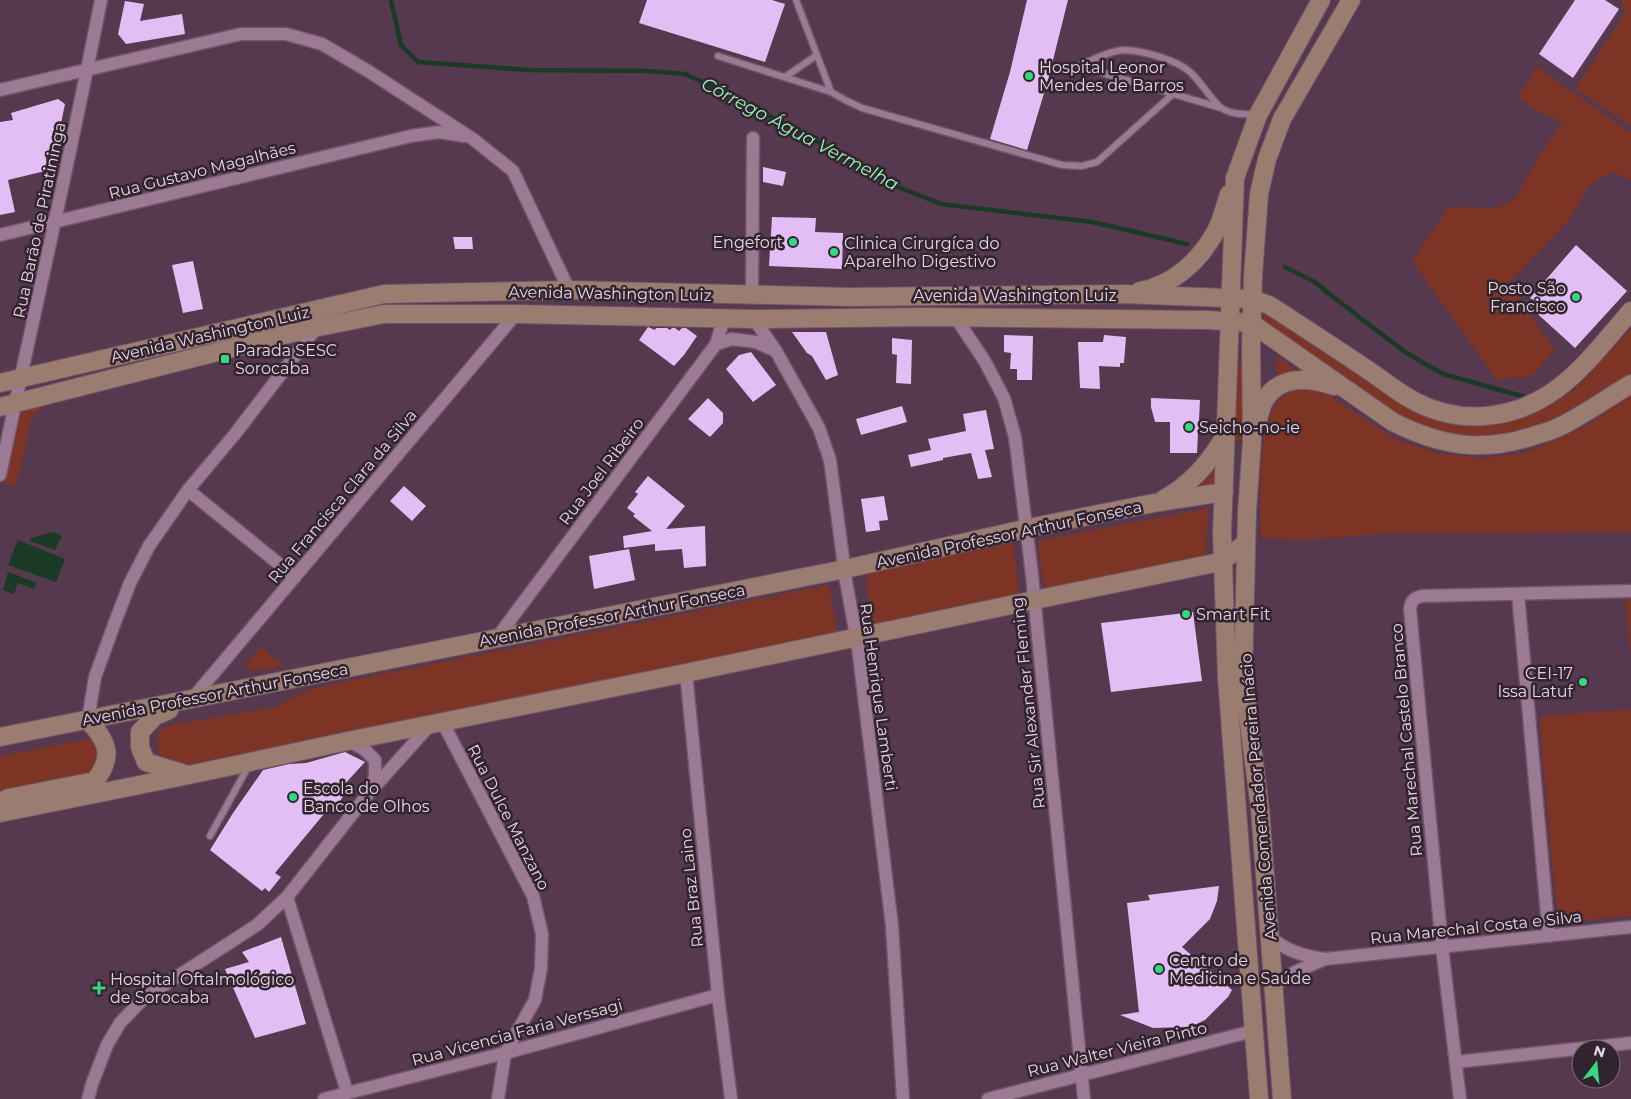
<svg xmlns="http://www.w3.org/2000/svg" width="1631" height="1099" font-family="Montserrat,sans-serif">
<rect width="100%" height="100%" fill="#56384f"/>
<!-- green -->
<g fill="#7e3424">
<path d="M1621,0H1631V126L1575,89L1625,13Z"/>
<path d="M1537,67L1631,133V180L1613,172L1591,183L1568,222L1508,283L1555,350L1532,376L1497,380L1412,261L1449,207L1495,208L1515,200C1529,172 1544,147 1563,122L1535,110L1518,97Z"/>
<path d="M1264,315H1272L1382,392L1409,409L1430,418L1459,424L1487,425L1517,420L1543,409L1572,392L1631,329V373L1558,417L1524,432L1491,439L1461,437L1427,430L1396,416L1261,319Z"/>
<path d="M1276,355L1299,372L1278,377Z"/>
<path d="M1245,363L1243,440H1234L1237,364Z"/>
<path d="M103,384L106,391C82,396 46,397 31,419L17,485H4C11,460 10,423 29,404Z"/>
<path d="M1316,387L1397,440L1440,454L1486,458L1528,452L1582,428L1631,395V532L1390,533L1307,540L1261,538C1261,506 1255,420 1280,399C1291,389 1303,388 1316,387Z"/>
<path d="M1220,462V489L1181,499L1203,480Z"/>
<path d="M1208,508L1206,556L1050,588L1043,585L1038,541Z"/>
<path d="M1013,543L1019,594L872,624L866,573Z"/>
<path d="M829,585L838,638L184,767C162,761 153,756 159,731L171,725L276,707L309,689Z"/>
<path d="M1625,599H1631V654Z"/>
<path d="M261,647L284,666L255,671L246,669L245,665Z"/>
<path d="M1631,709V916L1575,921L1562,916L1556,905L1539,717Z"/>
<path d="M95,738L101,751L94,775L0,796V756Z"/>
</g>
<!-- water -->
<g fill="#193a25">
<path d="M54,532L62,536L55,550L30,541L31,538Z"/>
<path d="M18,540L65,559L56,582L8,565Z"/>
<path d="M8,572L37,583L34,589L18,583L14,594L3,590Z"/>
</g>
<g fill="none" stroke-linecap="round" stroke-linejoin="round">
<!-- stream -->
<g stroke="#193a25" stroke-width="4.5">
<path d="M391,0L401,45L418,62L529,70L648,71L685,74L727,93L822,144L888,183L941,204L1092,222L1187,244"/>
<path d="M1285,267L1315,282L1328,293L1405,352L1443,374L1525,397"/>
</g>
</g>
<!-- building -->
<g fill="#e2bef4">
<path d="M647,0H772L785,4L765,62L639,23Z"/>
<path d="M1027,0H1068L1048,80L1027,150L990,139L1010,72Z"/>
<path d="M1575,0H1605L1619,9L1573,78L1539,54Z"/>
<path d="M125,1L144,4L140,21L182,14L185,34L126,44L118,34Z"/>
<path d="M58,99L65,104L55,152L45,155L49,170L8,180L15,212L0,215V122L13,120L11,113Z"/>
<path d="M763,167L786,172L783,186L763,182Z"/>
<path d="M772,217L816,218L815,232L843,233L842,269L769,266Z"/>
<path d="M453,237H472L473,249H455Z"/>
<path d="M1576,245L1627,291L1575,348L1530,307L1534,300L1530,298Z"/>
<path d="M193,261L203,309L183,313L172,265Z"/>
<path d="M648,327L655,330L656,328H667L670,330L672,328H675L679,331L682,328H686L697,336L684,355L674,366L639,340Z"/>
<path d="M792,332H826L838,375L826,380L812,356L807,353Z"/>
<path d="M1004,335L1033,336L1032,380H1017V369H1010L1011,353L1004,352Z"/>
<path d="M1104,335L1126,337L1124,363H1120V367L1099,366L1100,389L1080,388L1078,342H1103Z"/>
<path d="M892,338L912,340L911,384L896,383L897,355L892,354Z"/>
<path d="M751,352L776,385L753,402L726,369L739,355Z"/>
<path d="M708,398L723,413V423L710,437L688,419Z"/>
<path d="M1151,398L1200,400L1199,420L1208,421L1209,431L1198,433L1197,453H1170V422H1155L1151,407Z"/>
<path d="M902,406L907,422L861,435L856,419Z"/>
<path d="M986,410L994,449L985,450L992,477L978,479L971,453L943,458V460L911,467L908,455L931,450L928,439L966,431L963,414Z"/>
<path d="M648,476L685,506L666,529L705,526L706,566L684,568L682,549L655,551V544L624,548L623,536L652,531L633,516L635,514L627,508L638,494L635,492Z"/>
<path d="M404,486L426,506L412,521L390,501Z"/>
<path d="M884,496L888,520L879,521L880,530L866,532L861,499Z"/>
<path d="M629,549L635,580L594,589L589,556Z"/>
<path d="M1193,612L1202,681L1111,692L1101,623Z"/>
<path d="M345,752L365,762L343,786L347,791L337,805L333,803L275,873L281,877L269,892L265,888L262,891L210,850L233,813L263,770L289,764L306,763Z"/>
<path d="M1219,886L1217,901L1210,919L1182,947L1232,990L1228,997L1205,1020L1190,1027L1153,1028L1120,1015L1139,1012L1127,903L1150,900L1148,895Z"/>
<path d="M281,937L306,1024L255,1038L225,969L249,962L242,952Z"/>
</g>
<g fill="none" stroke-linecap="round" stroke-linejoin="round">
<!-- lane casing -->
<g stroke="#6e5569" stroke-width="9">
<g id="lane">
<path d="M796,0L831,92L845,100L862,108L1062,165L1082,166L1097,162L1173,94"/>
<path d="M718,56L831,92"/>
<path d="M1079,66C1091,60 1112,50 1125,50C1144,51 1177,60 1190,72C1202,83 1210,98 1220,107C1230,115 1246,114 1257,115"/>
<path d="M1079,66L1221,108"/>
<path d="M785,77L817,55"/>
<path d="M210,836L249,765"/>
</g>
</g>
<!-- street casing -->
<g stroke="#6e5569" stroke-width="15">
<g id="street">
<path d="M0,90L241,34H286L322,44L368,71L473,139L513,171L569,290"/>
<path d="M0,235L411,136L439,132L464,136"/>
<path d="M752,295L753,138"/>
<path d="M956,318L984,360L1004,398L1015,437L1032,575L1084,1099"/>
<path d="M754,319L776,351L819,428L830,460L846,581L858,647L892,926L903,1099"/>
<path d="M716,344L732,339L756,342L776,351"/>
<path d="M0,475C33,317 70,159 101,0"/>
<path d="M188,490L295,577"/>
<path d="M1518,594L1549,936"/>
<path d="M496,639L716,344L724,318"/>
<path d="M686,673L718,995L731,1099"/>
<path d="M192,699L516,314"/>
<path d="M88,720L95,677L115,622L130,583L149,546L188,490L235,434L317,327"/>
<path d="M443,723L533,896L542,934L541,968L535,1000L505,1053L498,1099"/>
<path d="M348,741L364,749L375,760V776L371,787"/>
<path d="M287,897L347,1092"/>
<path d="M1271,938C1287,951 1304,956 1325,959L1295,972L1274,986"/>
<path d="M1325,959L1631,927"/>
<path d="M1456,1062L1631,1043"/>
<path d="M88,1099L92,1084L107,1045L120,1023L144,998L257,925L287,897L368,794L430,725"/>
<path d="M324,1099L505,1053L718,995"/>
<path d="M988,1099L1253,1031"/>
<path d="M1460,1099L1442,947L1410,609C1411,601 1414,598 1422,596L1631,591"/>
</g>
</g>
<!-- secondary casing -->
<g stroke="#6e5569" stroke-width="20">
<g id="secondary">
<path d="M1140,291C1174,285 1200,260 1216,231C1222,220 1225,206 1229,194"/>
<path d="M0,383L384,294L569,290L849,297L1123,294L1252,299L1269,305L1280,312C1309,331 1337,349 1365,368C1382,379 1398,393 1416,402C1463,426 1516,419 1558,388C1586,367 1608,337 1631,311"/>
<path d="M0,407L304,330L384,314H516L754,319L924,317L1208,320L1251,323L1393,422C1441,446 1482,453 1533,436C1542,433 1551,431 1559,427C1584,415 1607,398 1631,384"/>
<path d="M1257,423C1259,416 1261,407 1264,401C1279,375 1309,377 1334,386"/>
<path d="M1164,499C1190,485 1210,462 1225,436"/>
<path d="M169,710L155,716L140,732V747L146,762L185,774"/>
<path d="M0,737L845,569L1043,525L1159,502L1224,492"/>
<path d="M0,802L9,798L95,781C114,756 108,742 88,720"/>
<path d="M0,813L189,775L348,741L686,673L1054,596L1215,563L1222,561L1246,543"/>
<path d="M1259,1099L1227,678L1222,533L1235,178L1258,115L1321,0"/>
<path d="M1282,1099L1260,809L1243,676L1247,512L1252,440L1251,348L1253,276L1259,194L1267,159L1282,119L1351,0"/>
</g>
</g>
<!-- lane -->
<use href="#lane" stroke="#9c7a94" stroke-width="6"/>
<!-- street -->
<use href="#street" stroke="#9c7a94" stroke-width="12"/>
<!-- secondary -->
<use href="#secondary" stroke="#9a7c70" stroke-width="18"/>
</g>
<!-- markers -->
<g fill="#35d881" stroke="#32242f" stroke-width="2">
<circle cx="1029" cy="76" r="5"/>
<circle cx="793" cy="242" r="5"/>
<circle cx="834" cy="252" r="5"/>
<circle cx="1576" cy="297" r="5"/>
<rect x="220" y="354" width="10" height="10" rx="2.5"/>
<circle cx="1189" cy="427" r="5"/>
<circle cx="1186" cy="614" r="5"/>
<circle cx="1583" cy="682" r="5"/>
<circle cx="293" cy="797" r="5"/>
<circle cx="1159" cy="969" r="5"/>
<path d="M96.5 980.5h5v5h5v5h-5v5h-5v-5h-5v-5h5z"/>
</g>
<g text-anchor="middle" stroke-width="5" stroke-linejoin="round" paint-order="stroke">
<!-- poi labels -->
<g font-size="16" fill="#e7d4e2" stroke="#32242f" text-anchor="start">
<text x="1039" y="73">Hospital Leonor<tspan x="1039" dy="18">Mendes de Barros</tspan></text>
<text x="783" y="248" text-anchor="end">Engefort</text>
<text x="844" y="249">Clinica Cirurgíca do<tspan x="844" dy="18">Aparelho Digestivo</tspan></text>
<text x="1566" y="294" text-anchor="end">Posto São<tspan x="1566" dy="18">Francisco</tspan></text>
<text x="235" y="356">Parada SESC<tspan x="235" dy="18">Sorocaba</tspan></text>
<text x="1199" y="433">Seicho-no-ie</text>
<text x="1196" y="620">Smart Fit</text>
<text x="1573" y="679" text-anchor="end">CEI-17<tspan x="1573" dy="18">Issa Latuf</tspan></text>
<text x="303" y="794">Escola do<tspan x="303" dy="18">Banco de Olhos</tspan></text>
<text x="1169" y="966">Centro de<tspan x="1169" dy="18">Medicina e Saúde</tspan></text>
<text x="110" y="985">Hospital Oftalmológico<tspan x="110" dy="18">de Sorocaba</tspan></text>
</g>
<!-- street labels -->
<g font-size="16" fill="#e7d4e2" stroke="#32242f">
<text transform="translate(202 170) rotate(-14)" y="6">Rua Gustavo Magalhães</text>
<text transform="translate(39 220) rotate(-78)" y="6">Rua Barão de Piratininga</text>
<text transform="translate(610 293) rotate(1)" y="6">Avenida Washington Luiz</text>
<text x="1015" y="301">Avenida Washington Luiz</text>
<text transform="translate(210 334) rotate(-13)" y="6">Avenida Washington Luiz</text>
<text transform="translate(601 471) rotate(-53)" y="6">Rua Joel Ribeiro</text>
<text transform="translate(342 496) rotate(-50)" y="6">Rua Francisca Clara da Silva</text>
<text transform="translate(1009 534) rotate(-12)" y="6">Avenida Professor Arthur Fonseca</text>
<text transform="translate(612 615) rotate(-11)" y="6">Avenida Professor Arthur Fonseca</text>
<text transform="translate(215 694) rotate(-11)" y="6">Avenida Professor Arthur Fonseca</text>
<text transform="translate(879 697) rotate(82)" y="6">Rua Henrique Lamberti</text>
<text transform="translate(1028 703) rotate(-96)" y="6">Rua Sir Alexander Fleming</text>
<text transform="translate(1406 740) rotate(-95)" y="6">Rua Marechal Castelo Branco</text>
<text transform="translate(1258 797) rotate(-95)" y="6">Avenida Comendador Pereira Inácio</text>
<text transform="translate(509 817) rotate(63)" y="6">Rua Dulce Manzano</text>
<text transform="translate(691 888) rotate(-96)" y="6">Rua Braz Laino</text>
<text transform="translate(1476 927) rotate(-6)" y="6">Rua Marechal Costa e Silva</text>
<text transform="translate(517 1032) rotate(-15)" y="6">Rua Vicencia Faria Verssagi</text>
<text transform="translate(1117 1049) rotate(-14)" y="6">Rua Walter Vieira Pinto</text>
</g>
<!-- water labels -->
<g font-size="18" font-style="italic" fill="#93fab7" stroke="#32242f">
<text transform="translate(800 134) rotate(28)" y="6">Córrego Água Vermelha</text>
</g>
</g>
<!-- north arrow -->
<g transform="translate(1596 1064) rotate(16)"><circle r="24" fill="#32242f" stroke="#7a6a77"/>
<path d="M0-4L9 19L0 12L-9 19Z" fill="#35d881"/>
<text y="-8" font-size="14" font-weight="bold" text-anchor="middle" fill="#e7d4e2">N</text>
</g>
</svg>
